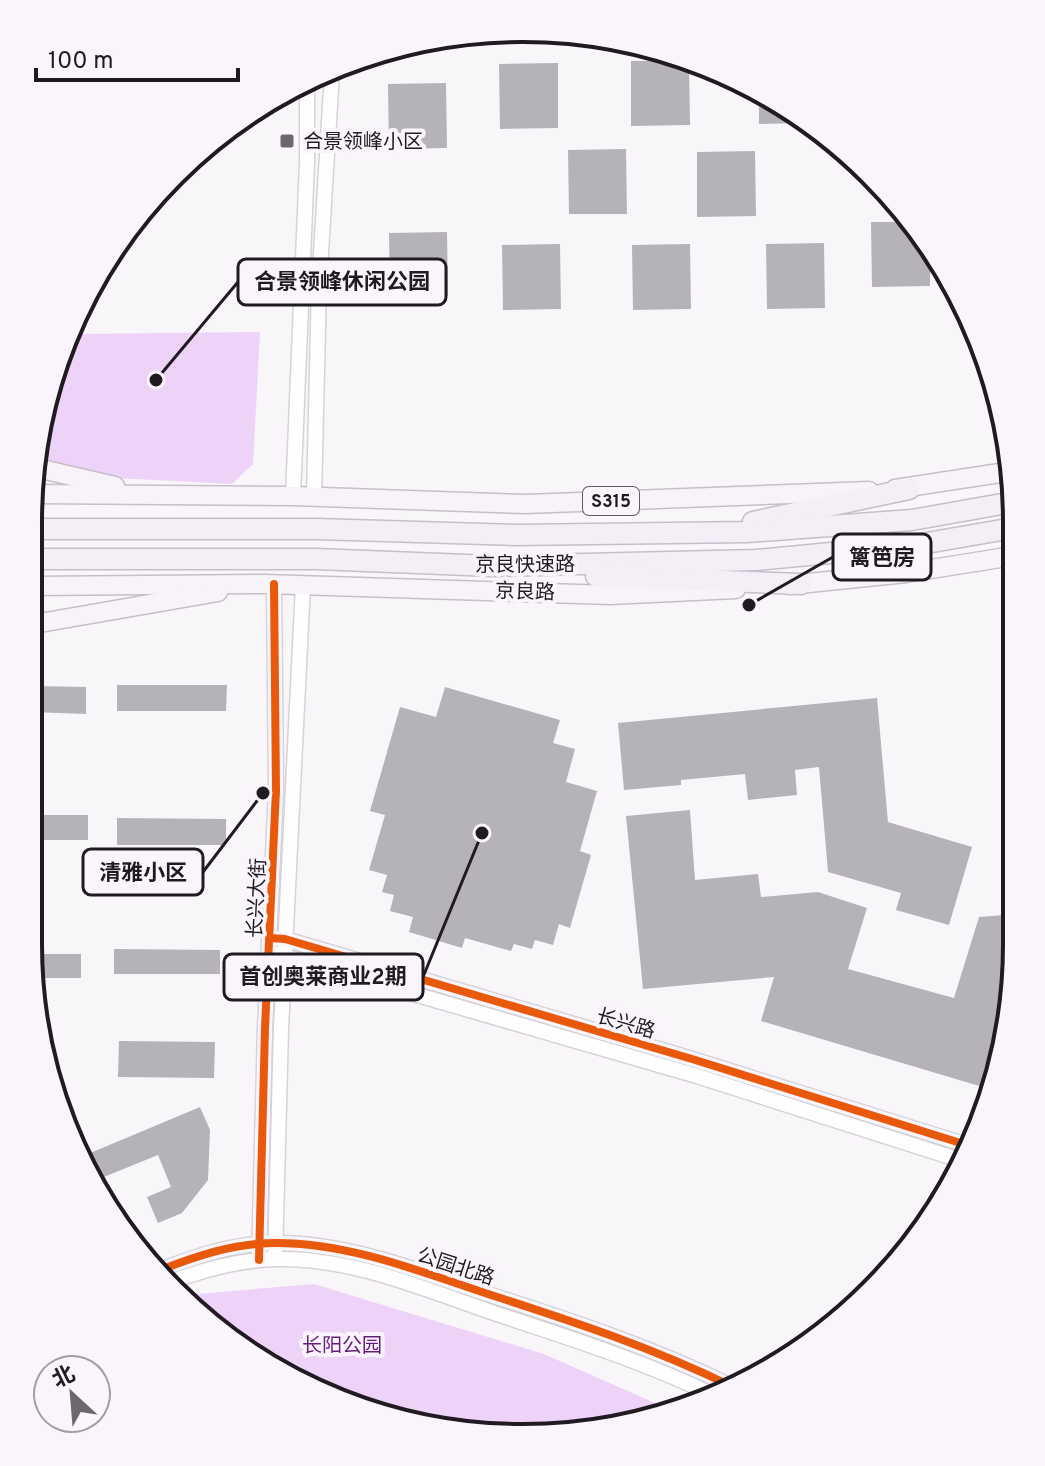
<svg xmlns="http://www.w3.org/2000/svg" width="1045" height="1466" font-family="Overpass,'Noto Sans SC',sans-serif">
<rect width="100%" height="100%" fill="#f9f6fa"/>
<!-- green -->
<g fill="#eed3f8">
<path d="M260,332L253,464L232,484L37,474L38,426L72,334Z"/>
<path d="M314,1284L544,1354L673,1411L587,1434H458L304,1387L197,1316L183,1299L196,1294Z"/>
</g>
<!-- building -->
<g fill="#b6b3b8">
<path d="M631,61H673L689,65L690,125L631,126Z"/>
<path d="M558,63V128L500,129L499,64Z"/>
<path d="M446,83L447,148L389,149L388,84Z"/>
<path d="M759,93L778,107L798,123L759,124Z"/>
<path d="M626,149L627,214H569L568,150Z"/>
<path d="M755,151L756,216L697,217V152Z"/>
<path d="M871,222H911L930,250V286L872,287Z"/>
<path d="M447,232L448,296L390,298L389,233Z"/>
<path d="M824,243L825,308L767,309L766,244Z"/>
<path d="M560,244L561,309L503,310L502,245Z"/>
<path d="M690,244L691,309L633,310L632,245Z"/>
<path d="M117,685H227L226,711H117Z"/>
<path d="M33,686L86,687V714L32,712Z"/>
<path d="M445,687L560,720L553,743L575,749L566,782L597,791L580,851L591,855L570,928L559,924L553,945L535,940L532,949L514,944L511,951L465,938L462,948L409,932L413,917L390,911L394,895L382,892L387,875L369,870L385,815L370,811L400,707L436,717Z"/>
<path d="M877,698L888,822L972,847L949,925L896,910L901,893L828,872L819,767L795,770L797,795L748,800L745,774L681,780V785L624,790L618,723Z"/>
<path d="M690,810L695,880L758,874L761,897L818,892L867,908L848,969L954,998L979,917L1016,914V975L986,1088L761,1021L774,977L643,989L626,816Z"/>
<rect x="30" y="815" width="58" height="25"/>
<path d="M117,818L226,819V845H117Z"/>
<path d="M114,949L220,950V974H114Z"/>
<path d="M29,954H81V978H33Z"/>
<path d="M119,1041L215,1042L214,1078L118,1077Z"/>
<path d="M200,1107L210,1130L208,1180L182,1213L158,1223L147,1197L171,1187L158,1155L94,1181L83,1156Z"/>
</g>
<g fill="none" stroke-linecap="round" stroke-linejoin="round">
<!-- minor casing -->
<g stroke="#d6d2d7" stroke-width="17">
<g id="minor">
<path d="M293,496L307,163V87"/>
<path d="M314,497L319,285L332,73"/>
<path d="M270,938L285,939L692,1059L970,1146"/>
<path d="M269,952L697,1076L966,1162"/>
<path d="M275,1259L281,1029L303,585"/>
<path d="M259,1260L265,1028L276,790L274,584"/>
<path d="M158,1271C196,1256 234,1243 276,1243C349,1243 419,1271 488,1294C572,1321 654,1348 733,1387"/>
<path d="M168,1283C202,1270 239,1260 275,1259C351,1257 424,1289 494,1313C569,1338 646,1362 717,1397"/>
</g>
</g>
<!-- major casing -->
<g stroke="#c6bec9" stroke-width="21">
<g id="major">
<path d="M37,468L115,486"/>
<path d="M895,489L1013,471"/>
<path d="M36,494L293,496L526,504L869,491"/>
<path d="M789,585L906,573L1013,556"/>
<path d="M35,586L265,584L610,595L736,589"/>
<path d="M34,624L218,592"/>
</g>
</g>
<!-- highway casing -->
<g stroke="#c6bec9" stroke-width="23">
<g id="highway">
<path d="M753,522L909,489"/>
<path d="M36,529H317L517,535L747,532L912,520L1013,502"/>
<path d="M35,559H316L492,566L756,560L915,545L1013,528"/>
<path d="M596,576L801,584"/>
</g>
</g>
<!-- minor -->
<use href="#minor" stroke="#fefefe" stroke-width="14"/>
<!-- major -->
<use href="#major" stroke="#f7f3f9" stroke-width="18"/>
<!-- highway -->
<use href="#highway" stroke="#f4eef6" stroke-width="20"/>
<!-- cycleway casing -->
<g stroke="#faf4fc" stroke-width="13">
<g id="cycleway">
<path d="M270,938L285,939L692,1059L970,1146"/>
<path d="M259,1260L265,1028L276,790L274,584"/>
<path d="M158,1271C196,1256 234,1243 276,1243C349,1243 419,1271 488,1294C572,1321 654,1348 733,1387"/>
</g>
</g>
<!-- cycleway -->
<use href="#cycleway" stroke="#e8590c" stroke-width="8"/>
</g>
<!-- markers -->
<rect fill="#6c686e" stroke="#faf4fc" stroke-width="3" x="279" y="133" width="16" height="16" rx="4"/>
<g text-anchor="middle" stroke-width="8" stroke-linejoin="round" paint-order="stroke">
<!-- shield labels -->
<rect fill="#faf4fc" stroke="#615c63" stroke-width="2" x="583" y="487" width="56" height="28" rx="6"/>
<g font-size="18" font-weight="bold" fill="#201b22">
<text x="611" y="507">S315</text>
</g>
<!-- poi labels -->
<g font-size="20" fill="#201b22" stroke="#faf4fc" text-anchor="start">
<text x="303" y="148">合景领峰小区</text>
</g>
<!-- street labels -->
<g font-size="20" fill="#201b22" stroke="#faf4fc">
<text x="525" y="571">京良快速路</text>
<text transform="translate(525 591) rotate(2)" y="7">京良路</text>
<text transform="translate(256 898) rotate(-87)" y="7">长兴大街</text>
<text transform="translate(626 1023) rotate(16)" y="7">长兴路</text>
<text transform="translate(456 1266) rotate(18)" y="7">公园北路</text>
</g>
<!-- park labels -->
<g font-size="20" fill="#651d7b" stroke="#faf4fc">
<text x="342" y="1352">长阳公园</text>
</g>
</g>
<!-- crop -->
<path d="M0 0H1045V1466H0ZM522 42H523A480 480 0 0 1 1003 522V944A480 480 0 0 1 523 1424H522A480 480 0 0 1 42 944V522A480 480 0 0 1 522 42Z" fill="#faf4fc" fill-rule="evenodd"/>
<path fill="none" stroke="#201b22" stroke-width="4" d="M522 42H523A480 480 0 0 1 1003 522V944A480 480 0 0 1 523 1424H522A480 480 0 0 1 42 944V522A480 480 0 0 1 522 42Z"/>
<!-- callouts -->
<path fill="none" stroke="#201b22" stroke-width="3" d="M156 380L238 282M749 605L833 557M263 793L203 872M482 833L423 977"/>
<g fill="#201b22" stroke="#faf4fc" stroke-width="3">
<circle cx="156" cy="380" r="8"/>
<circle cx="749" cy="605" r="8"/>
<circle cx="263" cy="793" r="8"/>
<circle cx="482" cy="833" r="8"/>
</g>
<g fill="#faf4fc" stroke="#201b22" stroke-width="3">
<rect x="238" y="259" width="208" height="46" rx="8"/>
<rect x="833" y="534" width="98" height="46" rx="8"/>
<rect x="83" y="849" width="120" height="46" rx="8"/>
<rect x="224" y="954" width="199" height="46" rx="8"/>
</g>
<g font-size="22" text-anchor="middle" font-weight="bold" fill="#201b22">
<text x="342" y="289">合景领峰休闲公园</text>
<text x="882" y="565">篱笆房</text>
<text x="143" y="880">清雅小区</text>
<text x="323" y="984">首创奥莱商业2期</text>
</g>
<!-- north arrow -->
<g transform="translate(72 1394) rotate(334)"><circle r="38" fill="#faf4fc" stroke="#a39da5" stroke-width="2"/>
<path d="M0-6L14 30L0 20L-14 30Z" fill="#6c686e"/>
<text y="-12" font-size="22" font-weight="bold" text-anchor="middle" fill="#201b22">北</text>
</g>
<!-- scale -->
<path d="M36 68v12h202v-12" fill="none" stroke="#201b22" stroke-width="4"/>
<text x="48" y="68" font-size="24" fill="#201b22" stroke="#faf4fc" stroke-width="6" paint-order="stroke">100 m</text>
</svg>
